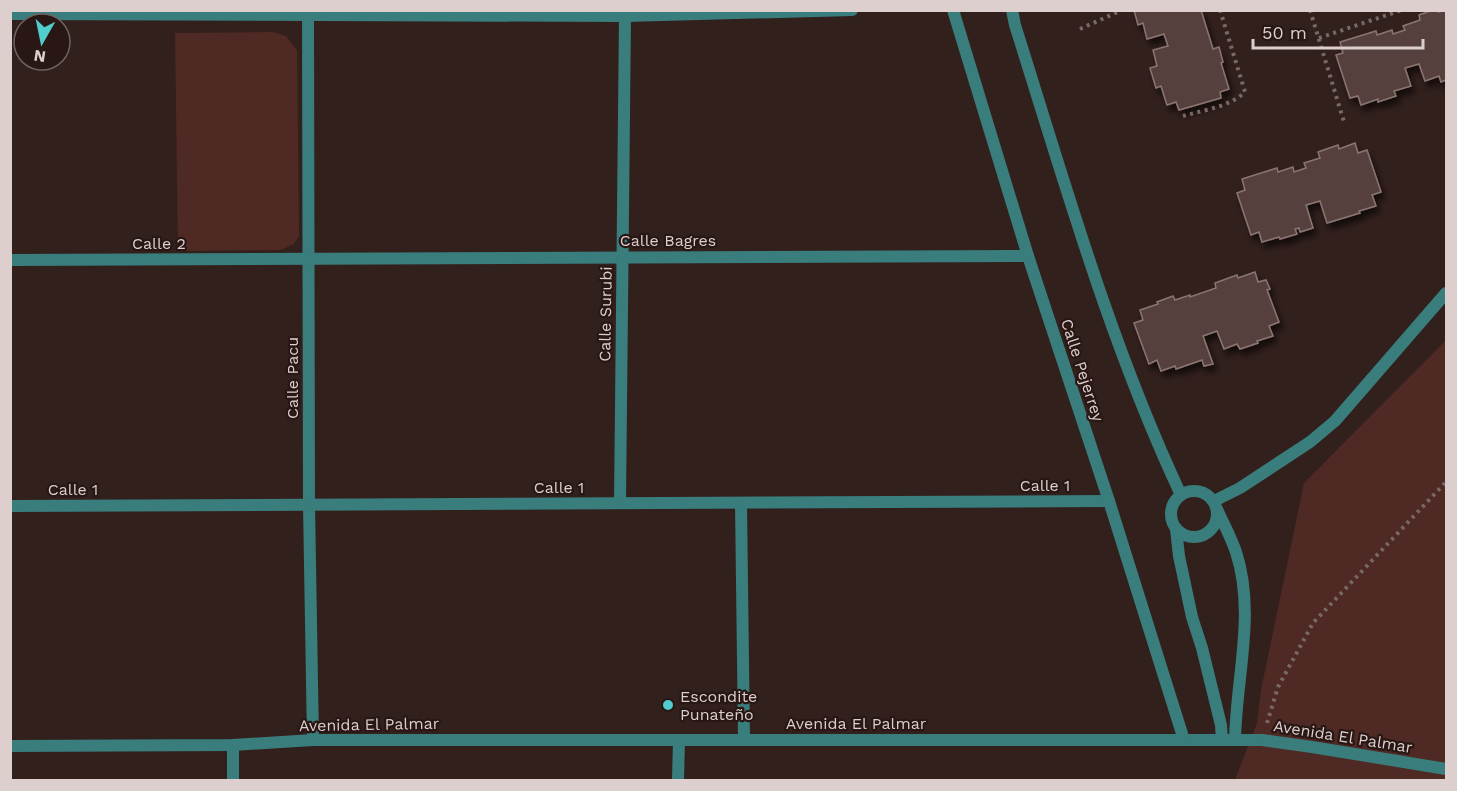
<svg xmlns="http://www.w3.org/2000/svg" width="1457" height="791" font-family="'Work Sans',sans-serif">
<defs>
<filter id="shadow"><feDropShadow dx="3.5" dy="6" stdDeviation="3" flood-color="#0009"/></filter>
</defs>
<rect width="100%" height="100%" fill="#32201d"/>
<!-- green -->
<g fill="#4f2923">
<path d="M273,32L286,36L297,50L299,236L294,244L281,250L178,251L175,33Z"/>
<path d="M1446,340V780H1235L1257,723L1261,690L1304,483Z"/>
</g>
<!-- building -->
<g fill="#54403d" stroke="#8b7571" stroke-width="1.5" filter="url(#shadow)">
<path d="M1134,10H1201L1213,49L1219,47L1223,62L1221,63L1229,89L1220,92L1221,98L1179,110L1176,102L1167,105L1161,86L1156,88L1150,68L1157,66L1153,50L1168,46L1164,34L1147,39L1143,23L1138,25Z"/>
<path d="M1433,10L1439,12L1446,10V80L1441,82L1439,76L1425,81L1419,64L1405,68L1411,86L1394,91L1396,96L1378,102V99L1361,105L1358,96L1350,98L1336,55L1343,53L1340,42L1376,31L1377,35L1392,30L1393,34L1405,30L1403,26L1420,20L1419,15Z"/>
<path d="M1355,143L1358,153L1367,150L1381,192L1372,195L1376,206L1359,211L1360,213L1327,223L1320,201L1306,205L1313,228L1300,232L1299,228L1295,229L1297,234L1280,239L1279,237L1262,242L1259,232L1251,235L1237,193L1245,190L1242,179L1277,168L1278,172L1293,167L1294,172L1306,168L1304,163L1320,158L1318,152L1338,145L1339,149Z"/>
<path d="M1255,272L1258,282L1266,280L1270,289L1267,290L1279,322L1269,326L1273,336L1257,341L1258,343L1240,349L1237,344L1224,349L1217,331L1203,336L1213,364L1204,366L1202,360L1176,369L1175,366L1161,371L1157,360L1149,364L1134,323L1143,320L1140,310L1158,304L1157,302L1173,296L1175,300L1190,295V297L1216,288L1215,283L1237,275L1238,278Z"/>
</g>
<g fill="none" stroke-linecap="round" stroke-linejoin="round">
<!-- path -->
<g stroke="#786866" stroke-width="4" stroke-dasharray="3 4.5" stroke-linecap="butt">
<path d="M1310,10L1344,122"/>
<path d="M1080,29L1122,10"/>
<path d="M1319,38L1402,10"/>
<path d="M1183,116C1204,110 1229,107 1245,92L1220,10"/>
<path d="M1267,723L1278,687L1313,623L1446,482"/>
</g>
<!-- minor -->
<g stroke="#397d7d" stroke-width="12">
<path d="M1012,10L1015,25C1065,183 1110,344 1181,495"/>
<path d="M10,14L625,16L852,10"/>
<path d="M308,15L309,505L313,740"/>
<path d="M10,260L1028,256"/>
<circle cx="1194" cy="514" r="23"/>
<path d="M1214,501L1240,488L1310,442L1335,421L1446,293"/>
<path d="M620,503L625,16"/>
<path d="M741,503L744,739"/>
<path d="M10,506L1109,501"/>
<path d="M1217,509C1223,523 1231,537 1236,552C1256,613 1236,678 1235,740"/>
<path d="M1176,529L1179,556L1192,617L1202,648L1221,725L1222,740"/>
<path d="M1184,740H1262"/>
<path d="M233,780V745"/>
<path d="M678,780L679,740"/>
</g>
<!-- tertiary -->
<g stroke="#397d7d" stroke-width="12">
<path d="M1262,740L1312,747L1446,769"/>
<path d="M10,746L233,745L313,740H1184L1109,501L1028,256L953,10"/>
</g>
</g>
<!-- markers -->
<circle fill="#52cdcd" stroke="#281714" stroke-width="2" cx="668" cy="705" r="6"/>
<g text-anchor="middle" stroke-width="4.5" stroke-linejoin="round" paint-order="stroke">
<!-- street labels -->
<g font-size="16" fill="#dccfcd" stroke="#281714">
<text x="668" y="246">Calle Bagres</text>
<text x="159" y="249">Calle 2</text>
<text transform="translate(605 314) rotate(-89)" y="6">Calle Surubi</text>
<text transform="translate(1083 370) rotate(72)" y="6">Calle Pejerrey</text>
<text transform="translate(292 378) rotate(-90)" y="6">Calle Pacu</text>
<text x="1045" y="491">Calle 1</text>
<text x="559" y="493">Calle 1</text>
<text x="73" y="495">Calle 1</text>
<text x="856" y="729">Avenida El Palmar</text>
<text transform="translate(369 724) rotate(-1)" y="6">Avenida El Palmar</text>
<text transform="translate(1343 736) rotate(9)" y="6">Avenida El Palmar</text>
</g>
<!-- poi labels -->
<g font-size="16" fill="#dccfcd" stroke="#281714" text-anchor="start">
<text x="680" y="702">Escondite<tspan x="680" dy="18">Punateño</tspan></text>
</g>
</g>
<!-- border -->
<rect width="1457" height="791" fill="none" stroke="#dccfcd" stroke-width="24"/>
<!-- north arrow -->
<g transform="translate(42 42) rotate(189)"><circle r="28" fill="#281714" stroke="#70615e" stroke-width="1.5"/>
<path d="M0-4.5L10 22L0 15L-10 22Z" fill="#52cdcd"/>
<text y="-9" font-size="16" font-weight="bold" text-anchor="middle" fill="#dccfcd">N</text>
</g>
<!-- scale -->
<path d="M1253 39v9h170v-9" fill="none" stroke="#dccfcd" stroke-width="3"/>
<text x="1262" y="39" font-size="18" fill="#dccfcd" stroke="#281714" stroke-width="4.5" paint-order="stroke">50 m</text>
</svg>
